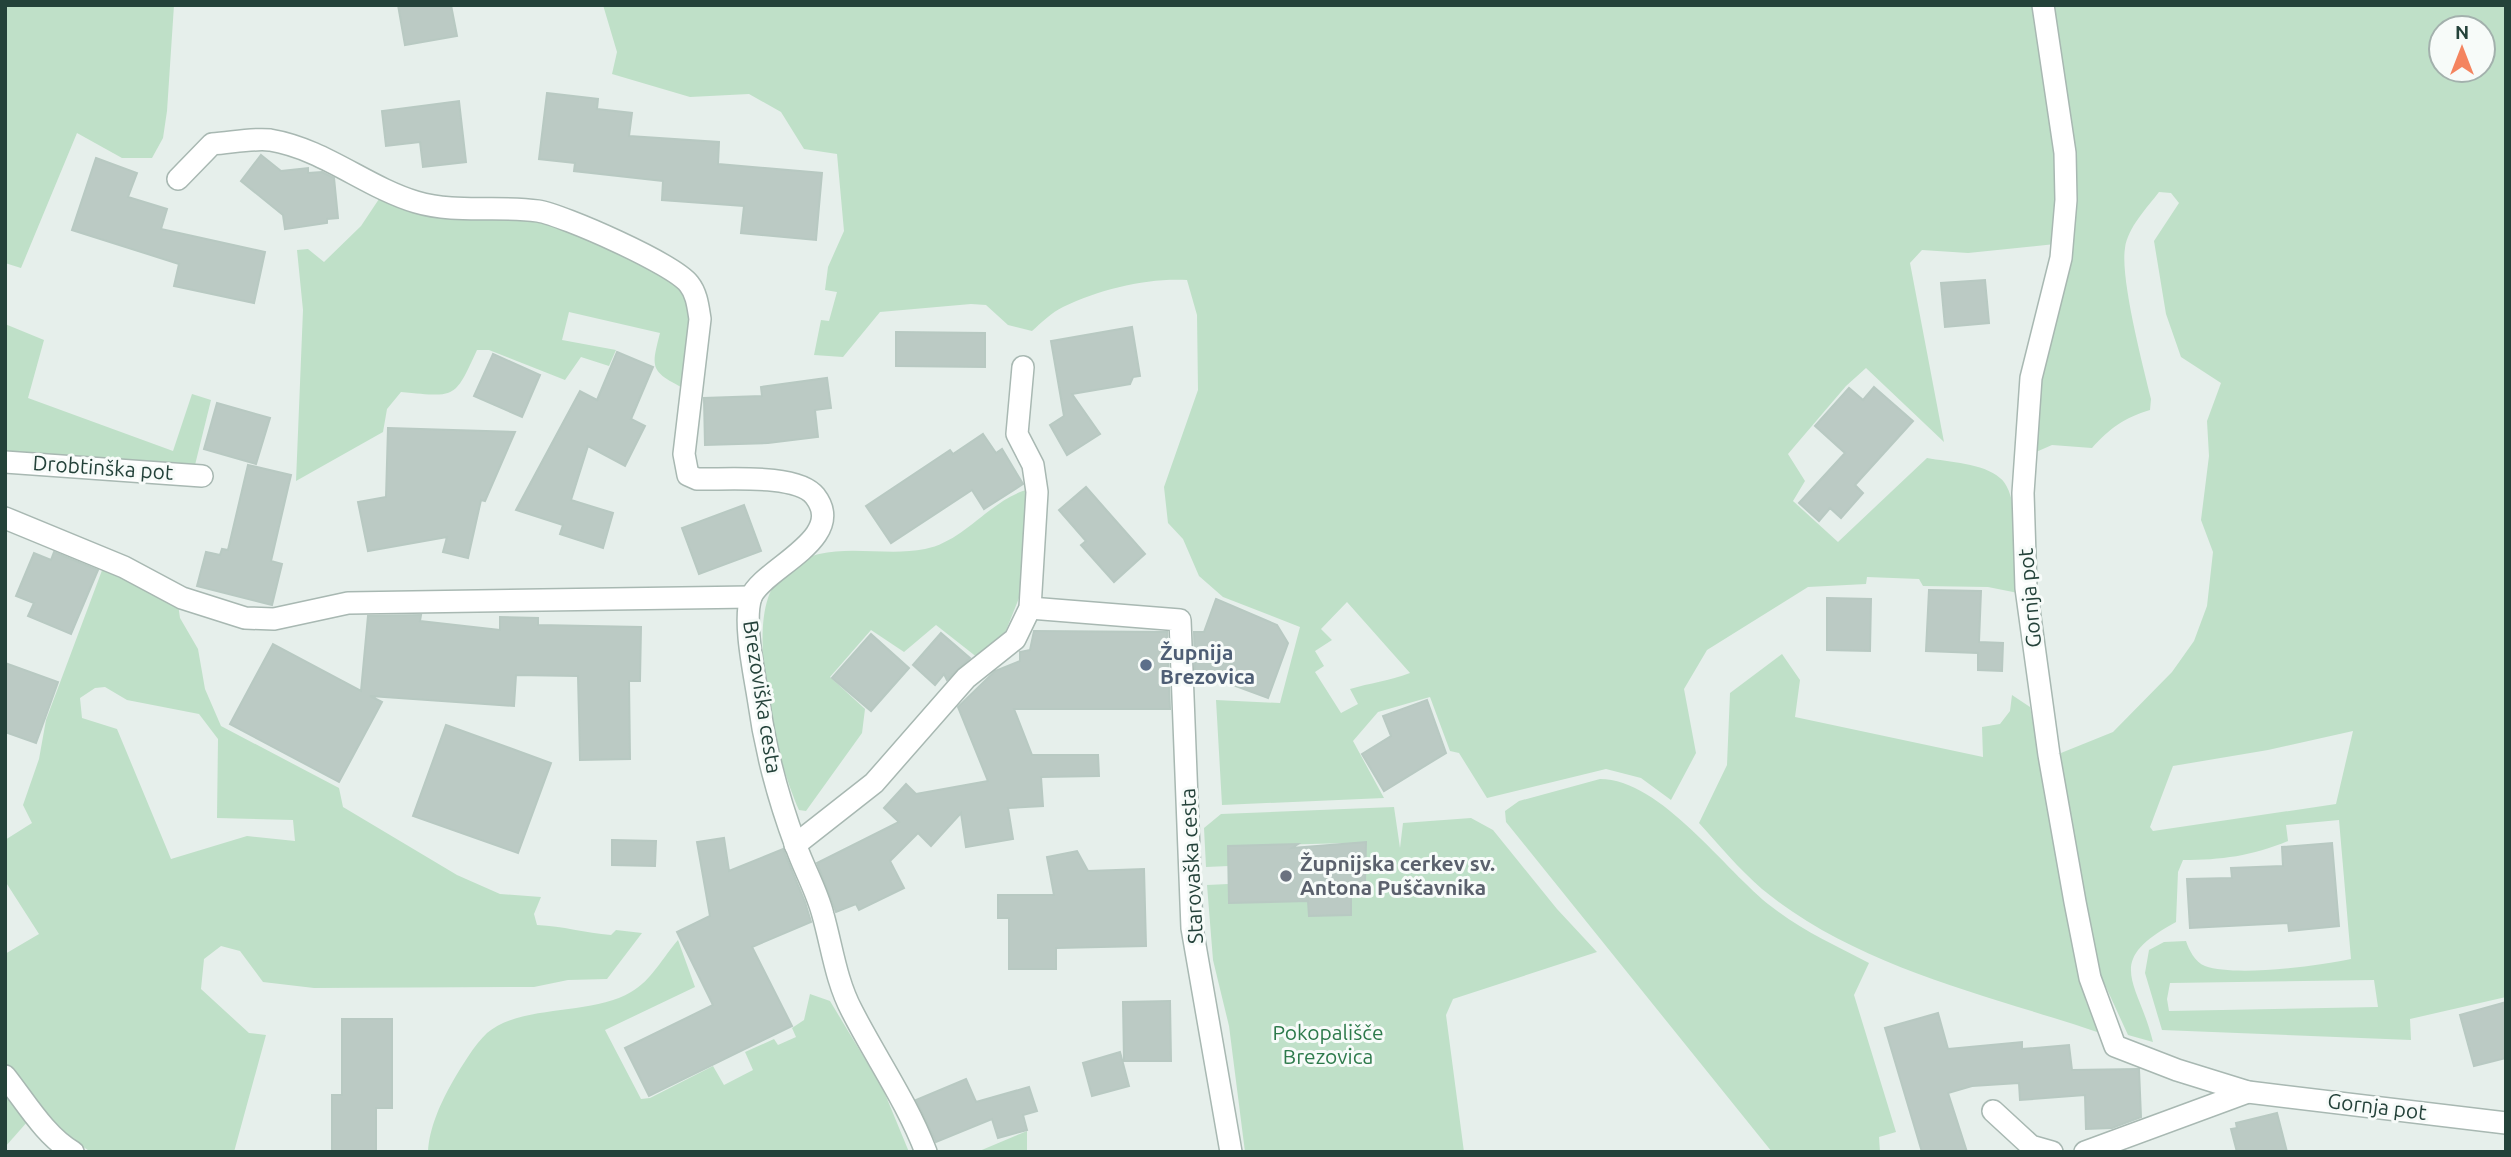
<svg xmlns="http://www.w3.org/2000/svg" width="2511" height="1157" font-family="Ubuntu,sans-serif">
<rect width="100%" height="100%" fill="#e6efeb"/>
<!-- green -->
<g fill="#bfe0c8" fill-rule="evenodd">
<path d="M5,5H174L167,111L163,138L152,158H122L77,133L21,268L5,263Z"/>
<path d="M603,5H2035L2056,142L2055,244L1968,253L1922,250L1910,263L1944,442L1866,368L1846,386L1788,454L1805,481L1793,501L1838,542L1927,458C1949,462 1983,463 2000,478C2021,494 2016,566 2018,593L1988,587L1923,586L1919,579L1867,577L1866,584L1808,587L1707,650L1684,689L1696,753L1671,800L1641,778L1606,769L1487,798L1459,753L1450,751L1430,697L1378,712L1353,741L1384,798L1222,805L1216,700L1280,703L1300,627L1223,597L1199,576L1183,539L1168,523L1164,487L1198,390L1197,315L1187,280C1146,278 1101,289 1063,307C1052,312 1041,323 1032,331L1008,325L986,305L971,304L880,312L843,357L814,355L821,320L829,321L837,292L825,290L828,267L844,231L837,154L804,149L781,112L749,94L690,97L612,74L617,52ZM1347,602L1410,673C1389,681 1370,683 1350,689L1358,704L1341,713L1315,672L1324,666L1315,651L1332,640L1321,629Z"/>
<path d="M2051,5H2506V997L2410,1019L2411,1040L2162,1030L2145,973L2149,950L2164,942L2186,941C2189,950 2195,962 2205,966C2236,977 2317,966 2351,959L2339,820L2286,825L2288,841C2252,856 2221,860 2183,860L2178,872L2176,922C2102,962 2138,980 2153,1042L2128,1035L2090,952L2056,755L2113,732L2172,672L2194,641L2207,606L2213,552L2201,520L2209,456L2207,421L2221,383L2181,357L2166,314L2154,241L2179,203L2171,193L2159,192C2147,208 2128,227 2125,248C2120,278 2143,366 2151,399L2150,410C2124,418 2110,428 2092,448L2052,445L2029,455L2036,378L2064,268ZM2441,28H2483V70H2441ZM2353,731L2336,804L2153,831L2150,827L2173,766L2268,750ZM2374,980L2378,1007L2169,1011L2167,999L2170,983Z"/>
<path d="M381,196L428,217H500L557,225L619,254L653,265L684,294L690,309V352L683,388C650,371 651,368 660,333L569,312L562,340L616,350L609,366L581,357L565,380L489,350H477C454,400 456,397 401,392L387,409L383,432L296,481L303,310L297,250L308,249L324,262L361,226Z"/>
<path d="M5,324L44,340L28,398L173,451L192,394L211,400L195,465L5,454Z"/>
<path d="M1030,489L1023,588L1003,638L978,658L936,625L904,652L871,630L830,677L865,709L862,733L806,811L799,810C777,762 751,648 768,598C774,579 799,559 819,554C853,546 890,556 925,549C966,541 991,498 1030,489Z"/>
<path d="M104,565L178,604L180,618L198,649L205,689L221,726L339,788L343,807L457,875L500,894L541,897L534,914L537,925C563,926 585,933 611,935L616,930L642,933L607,979L568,980L534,987L314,988L263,982L240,951L221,946L204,959L201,989L249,1033L266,1035L234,1152H91L66,1136L5,1066V954L39,934L5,881V840L32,823L23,805L39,759L46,720ZM105,687L127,700L199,714L218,739L217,818L293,820L295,841L247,836L171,859L117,729L82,718L80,698L95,688Z"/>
<path d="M1782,654L1800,680L1795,717L1983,757L1982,727L2000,724L2010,711L2012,695L2030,707L2086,1002L2100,1033C1986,994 1858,968 1762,889C1739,869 1719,845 1699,823L1727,765L1730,693Z"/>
<path d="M1600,779C1661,779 1725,871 1772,907C1801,930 1836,946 1869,963L1854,995L1896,1132L1879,1137L1880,1152H1772L1506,822L1505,811L1519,801Z"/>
<path d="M1394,807L1400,848L1403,823L1471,818L1493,830L1557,909L1597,952L1453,999L1446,1015L1464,1152H1245L1229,1026L1213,960L1207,885L1228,884L1229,903L1308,901L1309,916L1351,915V894L1365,884L1366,854L1350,843L1229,846V866L1206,867L1204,828L1221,814Z"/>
<path d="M678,940L695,987L605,1030L641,1099L650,1098L713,1066L724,1085L753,1070L745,1052L774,1039L778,1045L796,1037L792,1028L804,1020L810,994L830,1001L883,1089L909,1152H428C429,1128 441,1102 453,1081C462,1066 474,1045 487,1033C520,1004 591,1016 631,992C651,981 663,957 678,940Z"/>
<path d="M5,1090L28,1121L5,1147Z"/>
<path d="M1027,1131V1152H977Z"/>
</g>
<!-- building -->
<g fill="#bbcac4" stroke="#b8c9c2" stroke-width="2">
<path d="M398,5H451L457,36L405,45Z"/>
<path d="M547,93L598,99L597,109L632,113L629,136L719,142L718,164L822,173L816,240L741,233L744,206L662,200L663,181L574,171L575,163L539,159Z"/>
<path d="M459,101L466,162L423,167L420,142L386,146L382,111Z"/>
<path d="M261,155L281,171L308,168V173L322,172L334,178L338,218L327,219V223L285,229L283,215L241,181Z"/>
<path d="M96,158L137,173L128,197L167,209L161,229L265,252L254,303L174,286L179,264L72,230Z"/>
<path d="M1985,280L1989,323L1945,327L1941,283Z"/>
<path d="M1132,327L1140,376L1133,377L1130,384L1072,394L1100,434L1067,455L1050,425L1064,416L1051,341Z"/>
<path d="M896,332L985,333V367L896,366Z"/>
<path d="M617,352L653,367L631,419L645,426L625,466L588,446L571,500L613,513L603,548L560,534L563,525L516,510L580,391L597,400Z"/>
<path d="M493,354L540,375L522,417L474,396Z"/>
<path d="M827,378L831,408L815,410L818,437L768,443L705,445L704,398L762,396L761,387Z"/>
<path d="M1874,387L1913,421L1855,485L1863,493L1841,518L1830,508L1819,521L1799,503L1845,453L1815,426L1849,388L1863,400Z"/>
<path d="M217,403L270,418L256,464L204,449Z"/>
<path d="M388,428L515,432L485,501L481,500L468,558L443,552L447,537L368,551L358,502L386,497Z"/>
<path d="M983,434L996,453L1002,449L1023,484L984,509L972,490L891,543L866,506L950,450L953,454Z"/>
<path d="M248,465L291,475L271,561L282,564L272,605L197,586L206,552L220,555L222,549L228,550Z"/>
<path d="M1086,487L1145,554L1114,582L1081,545L1086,541L1059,510Z"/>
<path d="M744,505L761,551L699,574L682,528Z"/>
<path d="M54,552L98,570L71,634L28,616L34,603L16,596L34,553L51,560Z"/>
<path d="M1929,590L1981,591L1979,642L2003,643L2002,671L1978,670V653L1926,651Z"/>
<path d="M1827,598L1871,599L1870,651L1827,650Z"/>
<path d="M1216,599L1277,625L1288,643L1268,698L1195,671L1194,632H1204Z"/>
<path d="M421,615L420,621L500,630V617L538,618V625L641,627L640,681H629L630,759L580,760L578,676L516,675L514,706L370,696L382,702L339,782L230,724L273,644L361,691L368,616Z"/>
<path d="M1034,631L1167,632L1170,709H1014L1032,755H1098L1099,776L1041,777L1043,806L1008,808L1013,839L966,847L961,813L931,846L918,833L890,861L904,888L859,910L856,904L836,912L817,863L899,822L884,808L906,784L916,794L988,781L958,707L995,671L1020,661V652L1030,650Z"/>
<path d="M941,633L970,658L947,680L944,674L935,685L913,665Z"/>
<path d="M871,634L909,668L871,711L832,678Z"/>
<path d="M5,663L58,682L36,743L5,732Z"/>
<path d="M1427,700L1446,753L1384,791L1362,754L1391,736L1383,716Z"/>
<path d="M446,725L551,763L518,853L413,816Z"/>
<path d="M724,838L729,871L783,849L805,902L811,922L752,947L792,1026L649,1096L625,1048L713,1005L677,932L710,916L697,842Z"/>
<path d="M612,840L656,841L655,866L612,865Z"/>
<path d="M1366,842L1365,884L1351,894V915L1309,916L1308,901L1229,903L1228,846L1298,844L1292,848Z"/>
<path d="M2332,843L2339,926L2289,931L2288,923L2190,928L2187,879L2232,878L2231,868L2283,866L2282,847Z"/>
<path d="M1077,851L1088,871L1144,869L1146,946L1056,948V969H1009V918H998V895H1054L1047,857Z"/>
<path d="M1170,1001L1171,1061H1124L1123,1002Z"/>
<path d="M2506,1002V1058L2474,1066L2460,1015Z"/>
<path d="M1938,1013L1948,1049L2022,1042V1049L2069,1045L2072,1070L2139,1069L2141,1117L2112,1128L2086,1129L2085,1095L2020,1100L2019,1083L1972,1086L1948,1093L1967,1152H1922L1885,1028Z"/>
<path d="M342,1019H392V1108H376V1152H332V1095H342Z"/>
<path d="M1120,1052L1129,1086L1092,1096L1083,1063Z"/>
<path d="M966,1079L976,1102L1029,1087L1037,1111L1023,1115L1027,1130L998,1138L992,1119L936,1142L916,1100Z"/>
<path d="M2277,1113L2287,1152H2237L2231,1129L2237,1128L2236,1123Z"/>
</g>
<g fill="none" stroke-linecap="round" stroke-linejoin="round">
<!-- street casing -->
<g stroke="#a8b8b2" stroke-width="24">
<g id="street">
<path d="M2043,5L2065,153L2066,200L2061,258L2031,378L2023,493L2026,588L2049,755L2075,902L2090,978L2115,1046L2177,1070L2248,1092L2506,1123"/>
<path d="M178,179L212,144C230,143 252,138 270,140C324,149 366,187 416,202C456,214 497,205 538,211C563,215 674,264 689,284C697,294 698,307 700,319L684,454L688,475L697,479C724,480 797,473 815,496C848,539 763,568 751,597C743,621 754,672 758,697C765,749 778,798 796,846C804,869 817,891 823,915C832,947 836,981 852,1011C876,1058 907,1102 926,1152"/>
<path d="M5,462L202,476"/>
<path d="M5,518L124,567L182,598L245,618L274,619L348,603L751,597"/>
<path d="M1030,608L1180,620L1192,928L1231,1152"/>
<path d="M795,845L874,783L966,678L1015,639L1030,608L1037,492L1033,465L1017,434L1023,367"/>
<path d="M5,1076C25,1101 45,1136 73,1152"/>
<path d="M1993,1111L2031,1146L2052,1152"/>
<path d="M2085,1152L2248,1092"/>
</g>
</g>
<!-- street -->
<use href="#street" stroke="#fff" stroke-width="21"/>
</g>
<!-- markers -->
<circle fill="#5c6f8a" stroke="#f7fbf9" stroke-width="2.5" cx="1146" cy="665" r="7"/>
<circle fill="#6b7280" stroke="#f7fbf9" stroke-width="2.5" cx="1286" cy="876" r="7"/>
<g text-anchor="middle" stroke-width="6" stroke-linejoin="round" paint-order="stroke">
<!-- street labels -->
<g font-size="21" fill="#24423a" stroke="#f7fbf9">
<text transform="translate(103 468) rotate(4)" y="7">Drobtinška pot</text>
<text transform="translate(2030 598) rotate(-95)" y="7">Gornja pot</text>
<text transform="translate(762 697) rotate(81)" y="7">Brezoviška cesta</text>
<text transform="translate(1192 866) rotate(-93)" y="7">Starovaška cesta</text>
<text transform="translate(2377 1107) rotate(7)" y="7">Gornja pot</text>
</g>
<!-- service labels -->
<g font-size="21" font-weight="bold" fill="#4e5e75" stroke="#f7fbf9" text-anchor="start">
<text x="1160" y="660">Župnija<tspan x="1160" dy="24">Brezovica</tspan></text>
</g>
<!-- worship labels -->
<g font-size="21" font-weight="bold" fill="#5b616d" stroke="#f7fbf9" text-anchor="start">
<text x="1300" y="871">Župnijska cerkev sv.<tspan x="1300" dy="24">Antona Puščavnika</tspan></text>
</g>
<!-- park labels -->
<g font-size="21" fill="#2d7a4b" stroke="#f7fbf9">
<text x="1328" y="1040">Pokopališče<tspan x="1328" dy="24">Brezovica</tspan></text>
</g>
</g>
<!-- border -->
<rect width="2511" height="1157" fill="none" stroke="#24423a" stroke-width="14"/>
<!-- north arrow -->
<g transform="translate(2462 49)"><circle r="33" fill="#f7fbf9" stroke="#a3b1ad" stroke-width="2"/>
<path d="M0-5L12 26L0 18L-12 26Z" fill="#f4845f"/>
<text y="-10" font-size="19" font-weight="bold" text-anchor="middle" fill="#24423a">N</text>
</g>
</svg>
